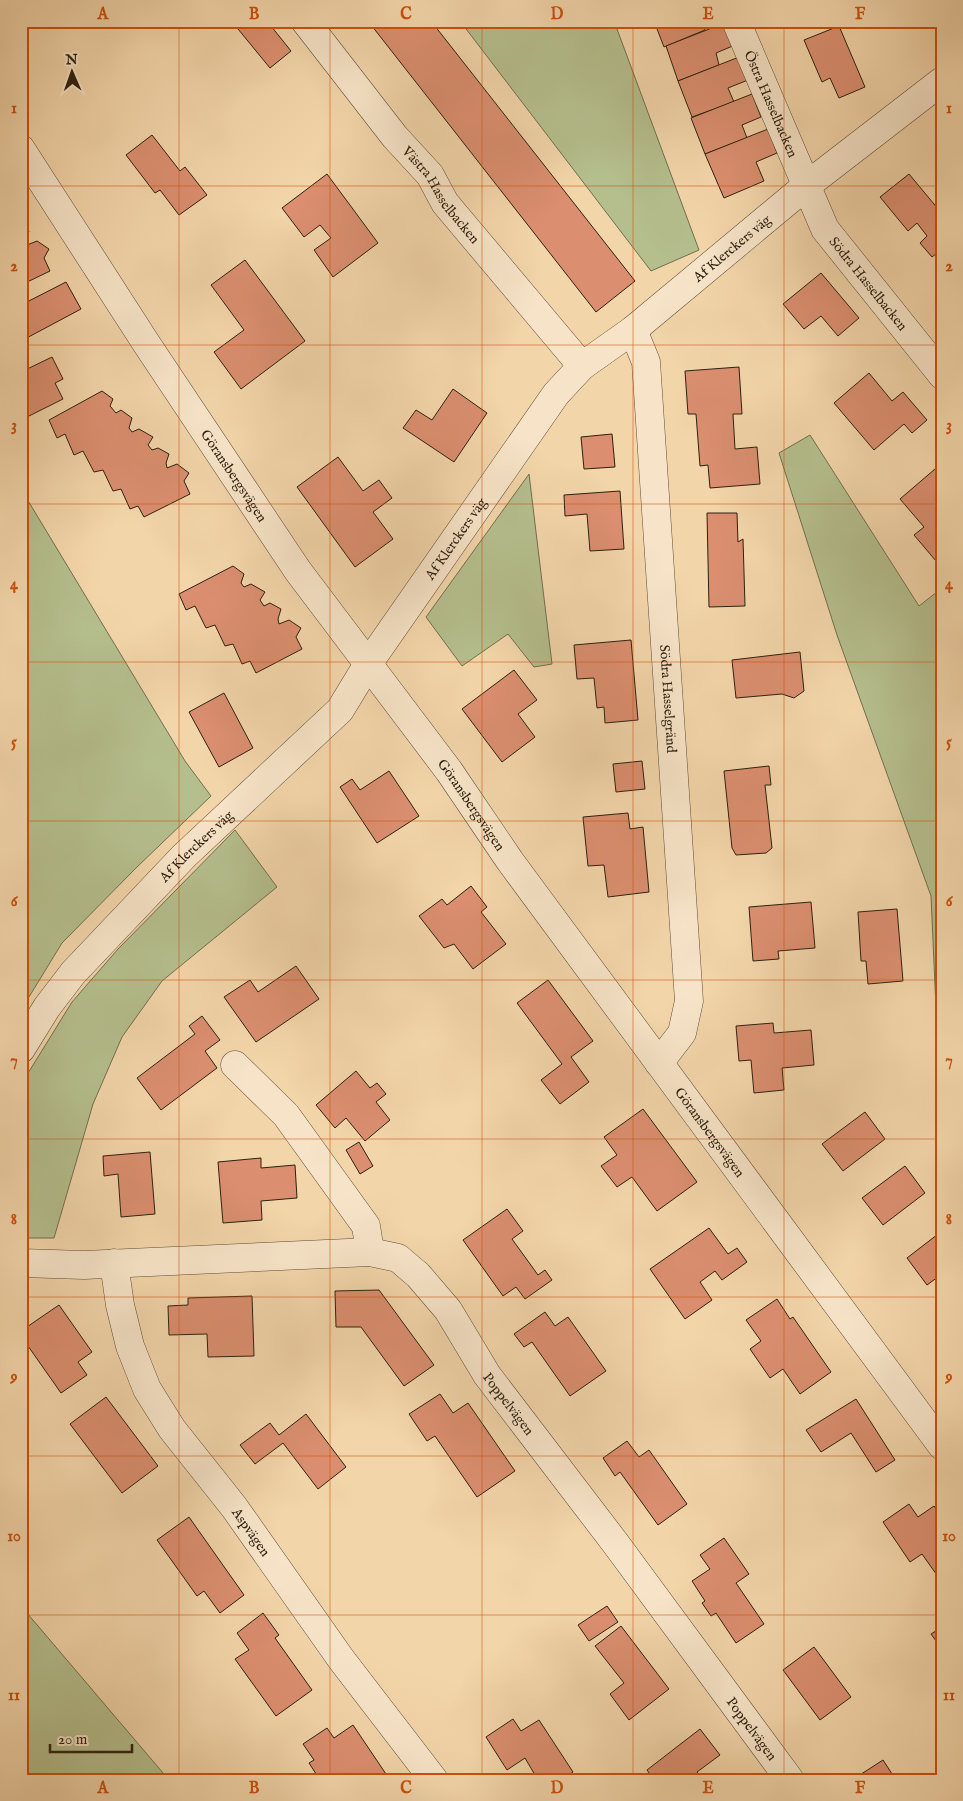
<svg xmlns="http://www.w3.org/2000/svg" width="963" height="1801" font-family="'IM FELL English',serif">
<rect width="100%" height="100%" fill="#f3d5aa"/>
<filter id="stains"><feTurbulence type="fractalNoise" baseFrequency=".004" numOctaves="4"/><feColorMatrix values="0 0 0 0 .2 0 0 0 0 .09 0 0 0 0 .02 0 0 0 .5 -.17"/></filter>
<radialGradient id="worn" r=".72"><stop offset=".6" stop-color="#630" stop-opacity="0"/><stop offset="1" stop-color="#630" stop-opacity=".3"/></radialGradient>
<!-- green -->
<g fill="#b5be8d" stroke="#716f4e">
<path d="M460,21H614L699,250L651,271Z"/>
<path d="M810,435L919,606L942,588V1017L936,1008L931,896L837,635L779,453Z"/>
<path d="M529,474L552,664L534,667L508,634L462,666L426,617Z"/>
<path d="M21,489L185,761L211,796L136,868L62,943L21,1010Z"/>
<path d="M235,830L277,887L162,981L122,1037L93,1104L54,1238H21V1087L25,1078L72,1002L118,949Z"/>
<path d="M21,1606L169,1780H21Z"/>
</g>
<!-- building -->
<g fill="#db8f70" stroke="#2d200f">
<path d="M247,21H267L291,51L270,68L238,29Z"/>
<path d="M368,21H431L635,281L596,312Z"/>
<path d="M654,21H702L705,30L664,47Z"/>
<path d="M727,22L735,45L716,53L719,65L678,81L666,46Z"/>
<path d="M839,26L865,87L839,98L830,78L822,82L804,40Z"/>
<path d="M739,57L748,80L728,88L734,102L692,117L678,81Z"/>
<path d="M752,94L761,117L742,125L747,138L705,154L691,118Z"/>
<path d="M768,129L777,153L756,162L764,181L724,198L705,154Z"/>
<path d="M152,135L180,171L185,167L207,195L179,215L160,190L155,193L126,155Z"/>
<path d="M327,174L378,243L333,277L314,250L331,238L320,225L304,237L282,208Z"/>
<path d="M909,174L939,210L942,208V238L940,239L942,249L932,257L920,243L927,236L917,223L908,231L880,197Z"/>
<path d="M21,227L29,231L25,240L27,245L37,241L49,249L44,258L50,271L21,285Z"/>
<path d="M245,260L305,341L241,389L214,352L244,330L211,285Z"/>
<path d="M821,273L859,318L838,336L821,316L804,329L783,304Z"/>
<path d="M66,282L81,309L21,341V305Z"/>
<path d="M52,357L63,379L55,383L63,399L21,420V372Z"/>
<path d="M739,367L742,414H733L735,449L757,447L760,484L710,488L708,465L700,466L696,414H688L685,371Z"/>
<path d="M869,373L892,401L903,392L927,420L912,433L904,424L874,450L834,403Z"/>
<path d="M453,389L487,413L454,462L403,428L416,410L432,420Z"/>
<path d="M102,391L113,399L110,406L116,413L121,410L132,418L129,428L132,432L139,429L153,437L148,445L152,450L158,448L169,454L166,463L167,468L177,464L189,473L184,481L190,494L144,517L138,506L130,509L121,489L113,491L103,470L94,472L83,451L74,455L65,434L57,438L49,420Z"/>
<path d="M612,434L615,467L584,469L581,437Z"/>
<path d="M338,457L363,491L379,480L392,498L373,512L393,539L355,567L297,487Z"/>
<path d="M942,463V556L936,561L914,535L924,527L900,499Z"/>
<path d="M620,491L624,549L590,551L587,514L565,516L564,495Z"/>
<path d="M707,513H737L738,542L743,539L745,606L709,607Z"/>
<path d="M233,566L244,574L241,583L244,587L251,584L265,592L260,600L264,606L270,603L281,609L278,619L279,624L289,620L301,628L296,637L302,649L256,673L250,661L242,664L233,644L225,646L215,625L206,628L195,606L186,610L179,594Z"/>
<path d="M631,640L638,720L605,723L604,707L597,708L594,678L577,679L574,645Z"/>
<path d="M800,652L804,691L794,698L782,694L736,698L732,660Z"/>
<path d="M514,670L537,700L518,714L535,737L502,762L462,709Z"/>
<path d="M224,693L253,748L219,767L189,712Z"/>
<path d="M642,761L645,789L616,792L613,764Z"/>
<path d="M769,766L771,785H765L772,848L766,853L736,855L732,848L724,771Z"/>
<path d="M389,771L419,816L377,843L340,787L352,779L360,790Z"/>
<path d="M628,813L630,829L643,827L649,892L608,897L604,865L588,866L583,817Z"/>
<path d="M471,886L487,907L481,912L506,944L473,969L454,944L444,948L419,916L442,899L447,905Z"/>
<path d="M811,902L815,948L778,951L779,959L753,961L749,907Z"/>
<path d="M897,909L903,981L868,984L866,961H861L858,912Z"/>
<path d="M296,966L319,999L256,1042L224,997L250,980L258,992Z"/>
<path d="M548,980L593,1041L571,1057L589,1082L560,1104L541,1080L562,1064L517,1003Z"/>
<path d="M202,1016L220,1040L205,1051L217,1068L161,1110L137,1078L195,1034L189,1026Z"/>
<path d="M773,1023L774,1033L811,1030L814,1065L782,1068L784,1090L754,1093L751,1060L739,1061L736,1026Z"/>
<path d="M356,1071L370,1088L377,1083L386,1094L376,1102L390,1120L365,1141L346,1118L335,1128L316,1105Z"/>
<path d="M643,1109L697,1182L657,1211L632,1177L617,1187L601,1166L617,1155L604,1137Z"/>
<path d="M865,1112L885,1139L843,1171L822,1144Z"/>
<path d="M359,1142L373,1166L360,1174L346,1150Z"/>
<path d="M150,1152L155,1214L121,1217L118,1174L104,1176L103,1156Z"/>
<path d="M261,1158V1168L295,1165L297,1198L261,1201L262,1220L223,1223L218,1162Z"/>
<path d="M905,1166L925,1193L883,1225L862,1198Z"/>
<path d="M507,1209L523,1231L512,1239L538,1275L545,1270L552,1280L525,1299L516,1287L503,1296L463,1240Z"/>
<path d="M709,1228L728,1254L737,1248L747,1262L722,1280L715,1271L700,1282L712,1300L685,1319L650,1269Z"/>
<path d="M942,1231V1274L927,1285L907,1258Z"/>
<path d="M379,1290L434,1365L404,1386L361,1327H336L335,1291Z"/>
<path d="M252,1296L254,1356L208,1357L207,1334L169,1335L168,1306L188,1305V1298Z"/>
<path d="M777,1299L790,1319L793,1317L831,1372L800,1394L783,1369L770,1378L750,1349L761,1341L746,1320Z"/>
<path d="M59,1305L92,1352L78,1362L87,1375L61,1393L21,1336V1331Z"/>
<path d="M545,1312L555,1326L568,1317L606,1371L570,1396L532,1342L524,1347L514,1334Z"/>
<path d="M440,1394L453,1413L468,1403L515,1471L477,1497L435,1436L427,1441L409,1414Z"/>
<path d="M106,1397L158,1466L122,1493L70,1424Z"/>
<path d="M856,1399L895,1460L876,1472L851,1433L821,1452L806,1430Z"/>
<path d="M306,1414L346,1467L318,1489L283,1443L255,1464L240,1445L270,1423L279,1435Z"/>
<path d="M627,1441L639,1457L649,1450L687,1504L658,1525L620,1472L615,1476L603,1458Z"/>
<path d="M909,1504L918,1517L934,1506L942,1518V1577L939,1578L922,1554L910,1562L883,1522Z"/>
<path d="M189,1517L244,1595L220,1613L204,1591L197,1596L157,1540Z"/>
<path d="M724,1538L749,1574L736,1583L764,1624L736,1643L716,1613L711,1616L702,1603L705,1601L692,1581L710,1569L700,1555Z"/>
<path d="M607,1606L618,1622L589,1641L578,1625Z"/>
<path d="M263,1613L279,1635L275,1638L312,1690L276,1716L235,1659L249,1650L237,1633Z"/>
<path d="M621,1626L669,1689L629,1720L610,1694L624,1683L595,1646Z"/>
<path d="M942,1627V1649L931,1634Z"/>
<path d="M814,1647L851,1697L820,1720L783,1670Z"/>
<path d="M513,1719L521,1731L539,1720L573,1772L562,1780H538L525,1758L507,1770L486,1737Z"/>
<path d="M353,1725L390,1780H320L309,1763L314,1760L303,1744L327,1728L334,1738Z"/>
<path d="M700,1729L720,1755L697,1772L703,1780H654L647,1770Z"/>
<path d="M883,1760L896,1780H852Z"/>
</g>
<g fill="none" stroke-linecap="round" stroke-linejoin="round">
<!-- minor casing -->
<g stroke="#5e4d36" stroke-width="29">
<g id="minor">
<path id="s1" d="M305,21L395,137L430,175L445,203L582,366"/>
<path id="s2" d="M736,21L825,229L942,375"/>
<path id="s3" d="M21,149L146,343L298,571L449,771L510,861L942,1446"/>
<path id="s4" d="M633,330L646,362L689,1001L682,1033L659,1063"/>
<path id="s5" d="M21,1049L47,1007L73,973L184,856L340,710L368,664L556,394L582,366L633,330L806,186L942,81"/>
<path d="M235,1065L286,1115L366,1226L370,1252"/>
<path id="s6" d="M21,1263L84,1265L370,1252L398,1258L418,1275L448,1310L487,1375L616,1544L790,1780"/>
<path id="s7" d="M114,1263L120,1305L130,1346L147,1389L172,1429L234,1507L341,1659L434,1780"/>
</g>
</g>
<!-- minor -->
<use href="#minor" stroke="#f7e4c8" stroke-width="28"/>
</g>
<!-- grid -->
<path fill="none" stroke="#cc500c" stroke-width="1" stroke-opacity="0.55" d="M179,21V1780M330,21V1780M482,21V1780M633,21V1780M784,21V1780M21,186H942M21,345H942M21,504H942M21,662H942M21,821H942M21,980H942M21,1139H942M21,1297H942M21,1456H942M21,1615H942"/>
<g text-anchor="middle" stroke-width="4" stroke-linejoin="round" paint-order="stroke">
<!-- street labels -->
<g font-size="14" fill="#2d200f" stroke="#f7e4c8">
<text dy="5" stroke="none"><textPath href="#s2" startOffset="90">Östra Hasselbacken</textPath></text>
<text dy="5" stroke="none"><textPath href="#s1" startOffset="221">Västra Hasselbacken</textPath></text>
<text dy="5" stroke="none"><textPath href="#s5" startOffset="1079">Af Klerckers väg</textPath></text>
<text dy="5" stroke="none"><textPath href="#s2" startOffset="296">Södra Hasselbacken</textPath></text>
<text dy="5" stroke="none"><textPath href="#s3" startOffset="390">Göransbergsvägen</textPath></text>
<text dy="5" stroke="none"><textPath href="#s5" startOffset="674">Af Klerckers väg</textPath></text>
<text dy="5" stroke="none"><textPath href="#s4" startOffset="372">Södra Hasselgränd</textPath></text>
<text dy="5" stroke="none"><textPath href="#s3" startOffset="796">Göransbergsvägen</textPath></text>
<text dy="5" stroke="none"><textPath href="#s5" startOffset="269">Af Klerckers väg</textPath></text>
<text dy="5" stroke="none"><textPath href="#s3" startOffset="1201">Göransbergsvägen</textPath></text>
<text dy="5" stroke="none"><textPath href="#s6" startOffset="562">Poppelvägen</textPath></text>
<text dy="5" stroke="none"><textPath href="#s7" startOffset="308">Aspvägen</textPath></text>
<text dy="5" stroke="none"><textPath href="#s6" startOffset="968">Poppelvägen</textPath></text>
</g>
</g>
<!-- margin -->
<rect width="963" height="1801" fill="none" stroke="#f3d5aa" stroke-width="55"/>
<!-- north arrow -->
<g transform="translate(72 72) rotate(358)" stroke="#f7e4c8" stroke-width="4" paint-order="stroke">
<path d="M0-4L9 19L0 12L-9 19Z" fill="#2d200f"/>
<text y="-8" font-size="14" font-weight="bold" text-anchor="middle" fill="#2d200f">N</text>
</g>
<!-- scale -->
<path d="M50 1744v8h82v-8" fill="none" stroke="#2d200f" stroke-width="2.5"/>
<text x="58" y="1744" font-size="15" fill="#2d200f" stroke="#f7e4c8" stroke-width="4" paint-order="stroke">20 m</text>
<rect x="28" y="28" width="908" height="1746" fill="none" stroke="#cc500c" stroke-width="2"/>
<g font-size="16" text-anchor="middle" font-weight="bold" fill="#cc500c">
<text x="103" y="19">A</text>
<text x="254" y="19">B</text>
<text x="406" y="19">C</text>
<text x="557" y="19">D</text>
<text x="708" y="19">E</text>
<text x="860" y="19">F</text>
<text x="14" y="113">1</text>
<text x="949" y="113">1</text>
<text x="14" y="271">2</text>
<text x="949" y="271">2</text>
<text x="14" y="430">3</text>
<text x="949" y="430">3</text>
<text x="14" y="589">4</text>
<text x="949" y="589">4</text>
<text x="14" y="747">5</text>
<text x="949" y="747">5</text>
<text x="14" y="906">6</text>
<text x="949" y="906">6</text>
<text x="14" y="1065">7</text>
<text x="949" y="1065">7</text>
<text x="14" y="1224">8</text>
<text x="949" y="1224">8</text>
<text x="14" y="1382">9</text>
<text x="949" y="1382">9</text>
<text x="14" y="1541">10</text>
<text x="949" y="1541">10</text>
<text x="14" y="1700">11</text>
<text x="949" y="1700">11</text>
<text x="103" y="1793">A</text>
<text x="254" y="1793">B</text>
<text x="406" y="1793">C</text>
<text x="557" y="1793">D</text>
<text x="708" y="1793">E</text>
<text x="860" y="1793">F</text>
</g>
<rect width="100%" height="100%" filter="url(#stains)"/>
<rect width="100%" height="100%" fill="url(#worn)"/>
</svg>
